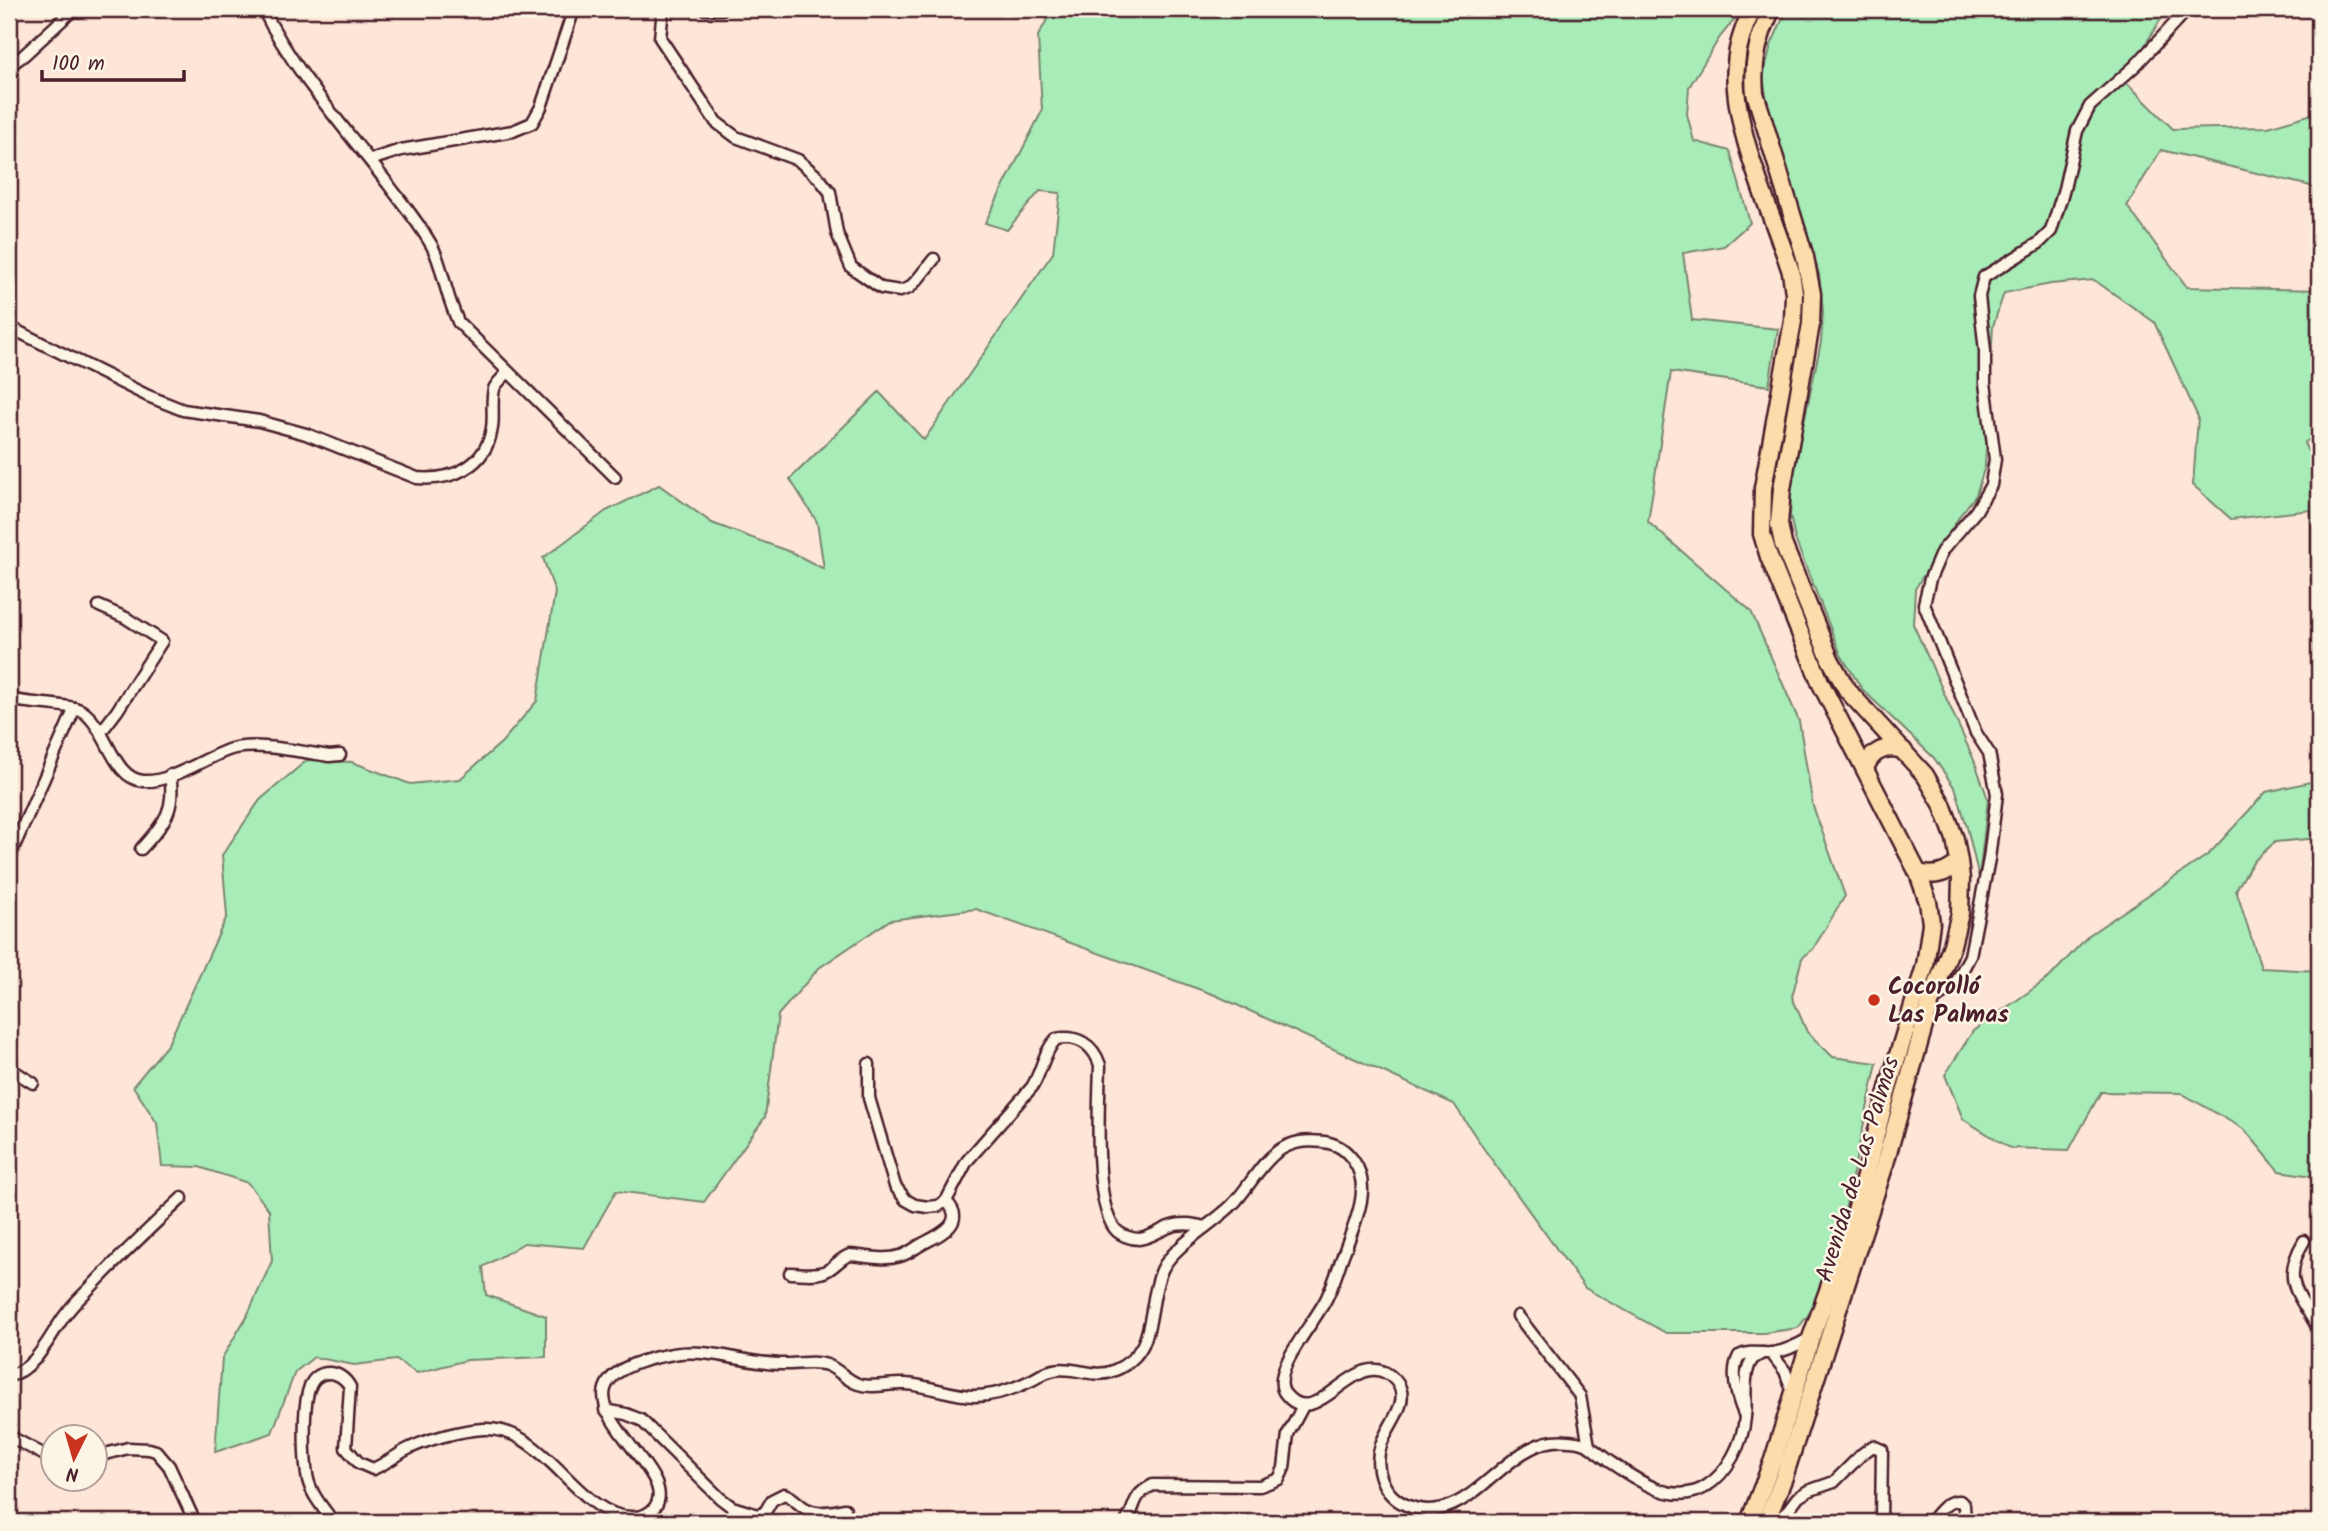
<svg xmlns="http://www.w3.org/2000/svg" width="2328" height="1531" font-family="Kalam,sans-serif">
<rect width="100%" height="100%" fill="#fde6d8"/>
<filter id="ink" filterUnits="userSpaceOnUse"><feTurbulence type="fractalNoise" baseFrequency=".0143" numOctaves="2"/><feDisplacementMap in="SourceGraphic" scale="14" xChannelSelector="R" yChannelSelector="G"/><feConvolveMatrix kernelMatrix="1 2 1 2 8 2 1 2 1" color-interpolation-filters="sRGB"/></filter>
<g filter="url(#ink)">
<!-- green -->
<g fill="#a8ecb7" stroke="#798671" stroke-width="2">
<path d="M1053,9H1743L1720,37L1689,87L1687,114L1694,141L1730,151L1750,223L1724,246L1683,253L1692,320L1778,329L1769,386L1671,372L1648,522L1751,611L1799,721L1813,806L1845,896L1813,949L1802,958L1792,997L1807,1032L1833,1057L1877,1063L1845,1210L1812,1310L1798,1328L1764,1333H1666L1585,1288L1484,1149L1454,1104L1215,995L976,909L890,920L819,968L778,1015L765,1117L704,1202L616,1191L584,1248L524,1243L483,1267L486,1295L546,1316V1357L467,1360L417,1373L396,1360L354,1365L314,1357L295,1372L272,1433L215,1452L222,1358L247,1316L272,1261L269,1210L248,1183L199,1167L162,1166L157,1123L133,1086L168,1044L227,916L222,855L260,800L307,760L352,762L410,784L460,779L502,742L537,701L555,592L543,558L606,511L659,485L712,523L793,553L824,569L817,522L790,479L879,392L924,440L1053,253L1060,193L1040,191L1007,230L985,223L1042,111L1038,36Z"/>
<path d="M1787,9H2170L2159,22L2124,80L2173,129L2268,127L2319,112V188L2161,150L2127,206L2187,287L2319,290V433L2304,443L2316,468L2319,469V590L2311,580V510L2231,519L2193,485L2198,417L2154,322L2094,280L2051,284L2004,293L1993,326L1985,466L1976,495L1961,514L1915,589L1913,624L1974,760L1988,799L1979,878L1968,831L1956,790L1934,758L1862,689L1841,655L1795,539L1790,515L1792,478L1821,342L1823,311L1819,274L1767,103L1763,76L1771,45Z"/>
<path d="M2319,780V838L2275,842L2253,862L2236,890L2261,968L2319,971V1177L2279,1171L2245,1130L2181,1093L2101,1092L2069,1150L2010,1148L1963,1119L1945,1075L1973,1031L2050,977L2089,935L2209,854L2266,792Z"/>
</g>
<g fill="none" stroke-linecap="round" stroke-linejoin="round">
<!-- minor casing -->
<g stroke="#4a1f2b" stroke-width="15">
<g id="minor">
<path d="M263,9C293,71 346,129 388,184C403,204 419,223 432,246C440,261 442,275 447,291C450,302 454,312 458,322L615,477"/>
<path d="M663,9L660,38L716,122L736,137L798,160L819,178L830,192L837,233L851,267L881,288L900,291L909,288L917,280L934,259"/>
<path d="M705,9H722"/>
<path d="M9,66L23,56L74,9"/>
<path d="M370,160L401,150L513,131L532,123L541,107L574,9"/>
<path d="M9,327L148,396L183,410L259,421L306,434L417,478C451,481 486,467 492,428C494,416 491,401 494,389C496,383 504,377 508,372"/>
<path d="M99,606L126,618L162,641L117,711L101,732"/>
<path d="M9,699C26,704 72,704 82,711C108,728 112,778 143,781C170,783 203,759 228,750C253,741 302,752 329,756L340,755"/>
<path d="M141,849C164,823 176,811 170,775"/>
<path d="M9,858L75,708"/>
<path d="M1932,1001L1954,986L1970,956L1989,859L1997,794L1989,753L1976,733L1924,604L1930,579L1942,551L1976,511L1991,485L1995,459L1985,383V351L1979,296L1984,277L2039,243L2051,231L2064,189L2077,131L2090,106L2135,66L2188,9"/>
<path d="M869,1064V1098L895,1186L906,1200L915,1205L928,1207L938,1206L946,1201L967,1161L1032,1087C1042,1071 1043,1053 1056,1039C1077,1035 1093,1044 1100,1065C1099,1101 1093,1202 1115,1229C1120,1235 1131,1239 1139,1239C1150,1238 1159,1231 1169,1227C1181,1222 1193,1224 1205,1227"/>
<path d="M9,1068L33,1083"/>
<path d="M2304,1241C2280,1281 2299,1294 2319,1330"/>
<path d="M790,1273C801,1273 816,1276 826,1271C835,1267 840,1258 850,1255C866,1256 884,1261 900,1256C908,1254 916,1247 924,1243C942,1234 967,1222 946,1201"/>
<path d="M1518,1316L1580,1396L1589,1446"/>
<path d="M1771,1353L1785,1371L1793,1392"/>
<path d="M9,1376C37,1369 49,1336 66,1314C73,1304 83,1295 92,1286C121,1255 151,1227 182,1198"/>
<path d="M605,1410L626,1414L641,1420L720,1498L732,1507L758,1515L765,1512L772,1500L784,1494C795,1497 799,1507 809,1510C819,1515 834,1511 845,1509"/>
<path d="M1744,1414C1737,1398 1730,1372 1739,1356C1751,1350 1761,1354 1773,1353C1786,1351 1798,1345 1810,1338"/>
<path d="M9,1436L52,1459"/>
<path d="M94,1457L128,1448L149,1449L156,1451L169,1466L195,1522"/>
<path d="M333,1522C323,1507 310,1494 307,1475C304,1455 303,1407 309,1389C312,1379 319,1373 329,1373C338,1373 346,1379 350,1387L346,1448L359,1463L373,1469C385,1464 393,1458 404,1451C424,1440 461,1430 484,1429C547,1426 579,1520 634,1517C642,1517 651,1513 655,1507C686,1465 513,1382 673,1354C709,1348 744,1363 780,1364C795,1365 813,1360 827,1365C838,1369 846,1380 858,1384C873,1389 889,1383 905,1384C929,1385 951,1396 975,1396C995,1396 1014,1389 1032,1380C1042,1375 1043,1372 1054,1370C1074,1366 1094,1379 1113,1371C1160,1352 1145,1308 1162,1270C1172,1247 1213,1224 1232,1205C1248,1189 1259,1165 1278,1151C1293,1141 1306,1140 1324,1142C1337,1144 1345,1149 1353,1160C1373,1187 1355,1222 1345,1250C1339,1265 1335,1281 1328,1295C1319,1318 1273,1366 1283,1390C1284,1393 1287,1396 1290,1399C1322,1427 1359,1341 1395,1380C1414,1401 1387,1424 1381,1445C1373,1468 1383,1495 1406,1505C1466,1531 1500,1448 1553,1441C1563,1440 1579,1441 1588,1445C1589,1446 1606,1459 1607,1460C1634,1478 1672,1507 1705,1487C1728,1473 1743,1443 1745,1417C1747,1402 1743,1384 1748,1369C1751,1358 1754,1358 1763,1353"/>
<path d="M1126,1522C1138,1504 1130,1497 1153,1485L1260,1486L1279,1479L1284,1468L1288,1434L1303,1406"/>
<path d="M1779,1522L1797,1498L1808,1491L1834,1482L1862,1454L1873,1446L1882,1450L1881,1522"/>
<path d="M1930,1522C1939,1512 1946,1500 1960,1501L1964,1505L1965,1522"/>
</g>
</g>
<!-- primary casing -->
<g stroke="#4a1f2b" stroke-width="21">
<g id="primary">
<path d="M1865,769C1871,751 1885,745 1903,750"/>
<path d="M1918,873C1934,877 1947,874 1959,862"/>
<path d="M1749,1522L1773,1460L1811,1338L1854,1218L1889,1085L1925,966L1931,923L1928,902L1918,873L1821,684L1769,557L1762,534L1763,488L1793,321L1794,293L1791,272C1773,215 1730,124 1736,65C1737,46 1744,26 1753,9"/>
<path d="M1766,1522L1784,1477L1884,1167L1931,1001L1952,945L1960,913L1961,879L1959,862L1955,839L1942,804L1925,775L1847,690L1830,659L1783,544L1779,524L1782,489L1811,324L1812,294L1805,257L1755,93C1752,62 1758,37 1772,9"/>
</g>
</g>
<!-- minor -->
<use href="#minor" stroke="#fcf5e5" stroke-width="10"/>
<!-- primary -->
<use href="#primary" stroke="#fddcac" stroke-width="16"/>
</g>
</g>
<!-- markers -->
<circle fill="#c8321e" stroke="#fcf5e5" stroke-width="2.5" cx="1874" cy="1000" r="7"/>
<g text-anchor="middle" stroke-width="5" stroke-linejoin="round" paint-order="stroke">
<!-- poi labels -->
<g font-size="24" font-weight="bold" fill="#4a1f2b" stroke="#fcf5e5" text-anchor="start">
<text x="1888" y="994">Cocorolló<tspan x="1888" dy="28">Las Palmas</tspan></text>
</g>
<!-- street labels -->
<g font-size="24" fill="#4a1f2b" stroke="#fcf5e5">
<text transform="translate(1857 1169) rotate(-73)" y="8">Avenida de Las Palmas</text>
</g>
</g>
<!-- margin -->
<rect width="2328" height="1531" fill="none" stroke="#fcf5e5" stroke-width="35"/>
<rect x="18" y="18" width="2293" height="1496" fill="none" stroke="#4a1f2b" stroke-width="2.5" filter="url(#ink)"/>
<!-- north arrow -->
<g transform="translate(74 1458) rotate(185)"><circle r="33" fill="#fcf5e5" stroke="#b59f9b" stroke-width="2"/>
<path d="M0-5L12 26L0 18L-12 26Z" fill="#c8321e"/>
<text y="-10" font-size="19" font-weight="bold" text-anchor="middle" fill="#4a1f2b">N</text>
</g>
<!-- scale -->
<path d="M42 70v10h142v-10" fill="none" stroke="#4a1f2b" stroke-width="3.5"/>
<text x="52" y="70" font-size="21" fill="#4a1f2b" stroke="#fcf5e5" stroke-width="5" paint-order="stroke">100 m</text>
</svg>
